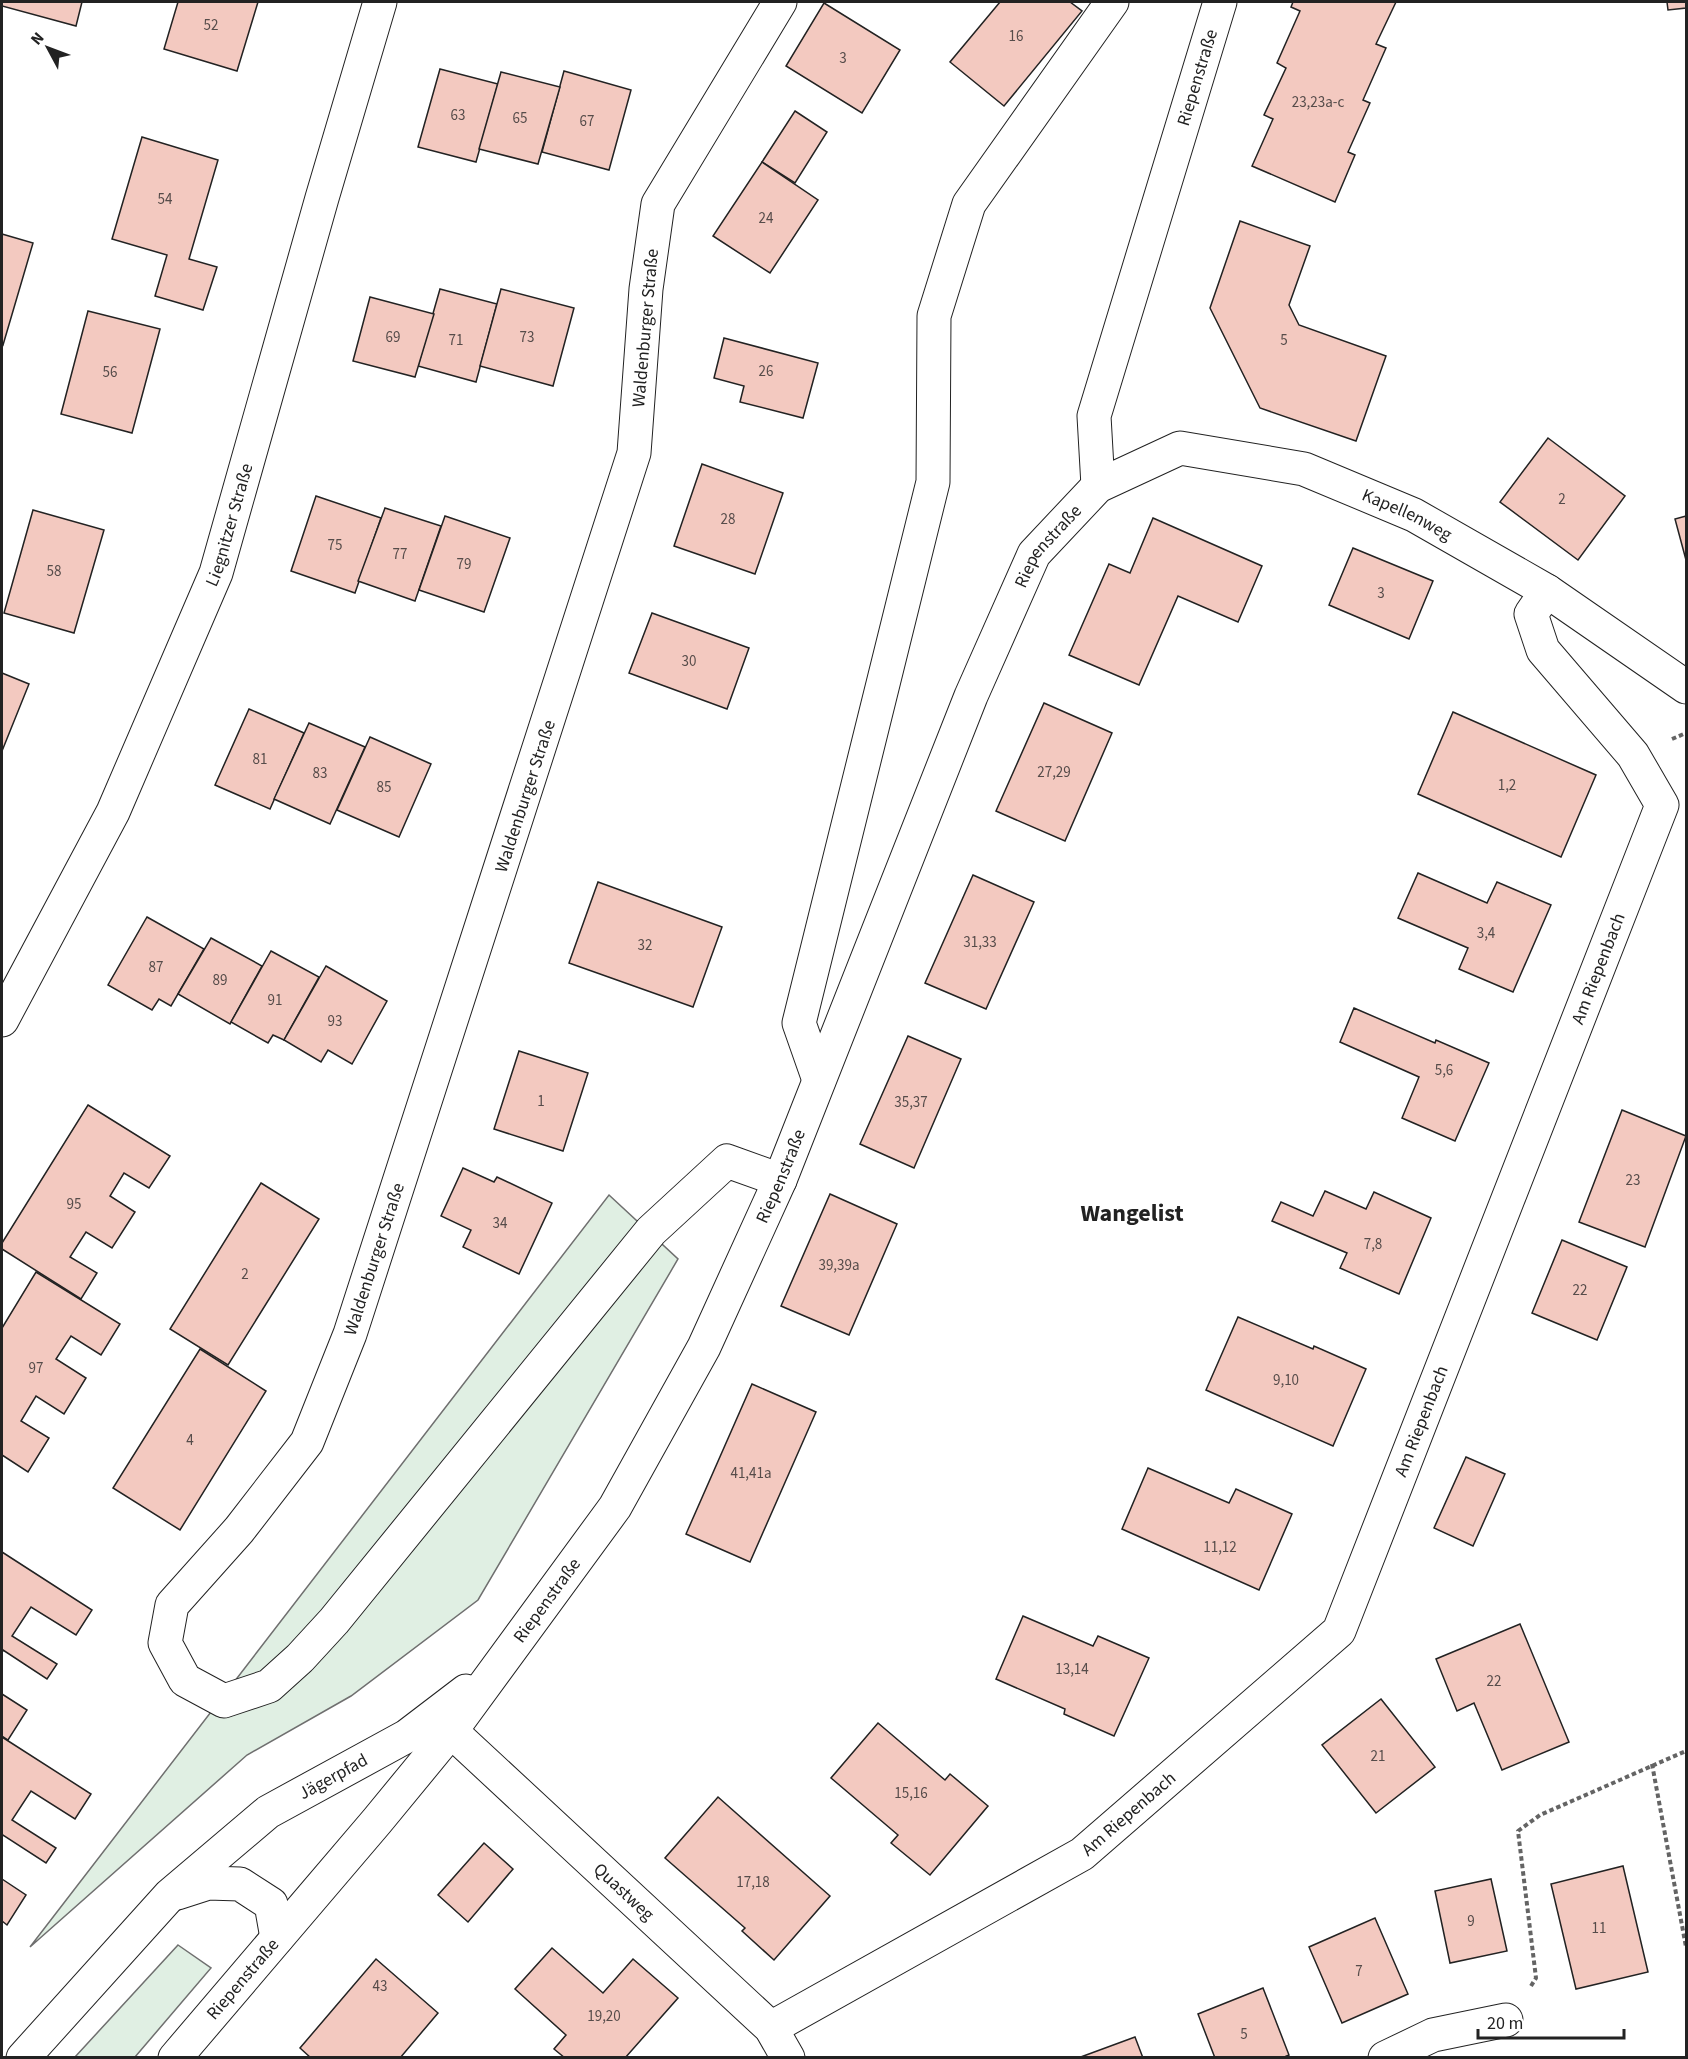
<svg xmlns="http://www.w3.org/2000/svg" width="1688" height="2059" font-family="'Source Sans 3',sans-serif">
<rect width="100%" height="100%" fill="#fff"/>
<!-- green -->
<g fill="#e0efe3" stroke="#6f6f6f" stroke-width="1.5">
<path d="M609,1195L678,1259L478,1600L351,1696L247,1755L30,1947Z"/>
<path d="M178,1945L211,1968L135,2057H75Z"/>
</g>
<!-- building -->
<g fill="#f3c9c0" stroke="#222" stroke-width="1.5">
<path d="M2,2H82L76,26L2,6Z"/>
<path d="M178,2H258L237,71L164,49Z"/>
<path d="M1000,2H1070L1082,11L1004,106L950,62Z"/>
<path d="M1293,2H1396L1376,44L1386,48L1363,100L1370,103L1348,152L1355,155L1335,202L1252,166L1273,119L1264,115L1286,68L1277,63L1300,11L1291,7Z"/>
<path d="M1667,2H1686V8L1668,10Z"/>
<path d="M824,3L900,50L862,113L786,66Z"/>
<path d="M440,69L498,84L476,162L418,147Z"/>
<path d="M564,71L631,90L609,170L542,152Z"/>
<path d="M501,72L560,87L538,164L479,149Z"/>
<path d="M795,111L827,132L795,183L762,162Z"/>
<path d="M142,137L218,160L189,259L217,267L203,310L155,296L167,255L112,239Z"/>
<path d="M762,162L818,200L770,273L713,236Z"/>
<path d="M1240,221L1310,246L1289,305L1299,325L1386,356L1356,441L1260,408L1210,308Z"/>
<path d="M2,234L33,243L3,345L2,344Z"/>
<path d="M440,289L497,304L476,382L418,366Z"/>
<path d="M501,289L574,308L553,386L480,366Z"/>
<path d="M370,297L434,314L415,377L353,361Z"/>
<path d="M88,311L160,329L132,433L61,414Z"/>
<path d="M724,338L818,363L803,418L740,402L744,386L714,378Z"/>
<path d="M1548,438L1625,496L1578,560L1500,502Z"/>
<path d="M702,464L783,493L755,574L674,546Z"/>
<path d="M316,496L381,518L355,593L291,571Z"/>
<path d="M385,508L441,526L415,601L358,581Z"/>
<path d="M33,510L104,530L74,633L4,613Z"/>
<path d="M445,516L510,538L484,612L419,590Z"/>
<path d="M1686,516V560L1675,519Z"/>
<path d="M1153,518L1262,566L1238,622L1178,596L1139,685L1069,655L1109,564L1130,573Z"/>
<path d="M1353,548L1433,581L1409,639L1329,605Z"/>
<path d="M652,613L749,648L727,709L629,673Z"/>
<path d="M2,673L29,684L2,751Z"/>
<path d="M1044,703L1112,733L1065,841L996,811Z"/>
<path d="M249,709L304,733L270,809L215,785Z"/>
<path d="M1453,712L1596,775L1561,857L1418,794Z"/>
<path d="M309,723L365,747L330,824L274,799Z"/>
<path d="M370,737L431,764L399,837L337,810Z"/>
<path d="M1418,873L1487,903L1497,882L1551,905L1513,992L1459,969L1468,948L1398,918Z"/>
<path d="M973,875L1034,902L986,1009L925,983Z"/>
<path d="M598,882L722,927L693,1007L569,963Z"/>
<path d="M147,917L204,949L171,1006L159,999L152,1010L108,985Z"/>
<path d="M211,938L262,966L230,1024L178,994Z"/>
<path d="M271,951L319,977L284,1040L273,1035L268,1043L231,1022Z"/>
<path d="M326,966L387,1001L352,1064L328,1050L321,1062L284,1040Z"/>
<path d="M1354,1008L1435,1043L1436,1040L1489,1063L1455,1141L1402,1118L1419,1077L1340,1042Z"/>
<path d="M908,1036L961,1059L914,1168L860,1144Z"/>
<path d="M519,1051L588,1073L563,1151L494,1129Z"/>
<path d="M88,1105L170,1156L149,1188L124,1173L110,1196L135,1212L112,1248L86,1232L70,1257L97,1273L81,1299L2,1249V1243Z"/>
<path d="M1622,1110L1686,1136L1645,1247L1579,1222Z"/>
<path d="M463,1168L494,1182L497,1177L552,1203L519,1274L463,1247L471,1230L441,1216Z"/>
<path d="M261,1183L319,1219L228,1365L170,1329Z"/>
<path d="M1325,1191L1366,1209L1374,1192L1431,1218L1399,1294L1340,1268L1347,1253L1272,1221L1281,1202L1313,1216Z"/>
<path d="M830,1194L897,1224L849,1335L781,1306Z"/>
<path d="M1562,1240L1627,1267L1597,1340L1532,1313Z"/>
<path d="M36,1272L120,1324L101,1355L71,1336L56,1359L86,1378L64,1414L36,1396L21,1421L49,1438L28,1472L2,1455V1328Z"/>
<path d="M1238,1317L1313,1349L1314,1346L1366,1369L1333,1446L1206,1390Z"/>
<path d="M200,1349L266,1391L180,1530L113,1488Z"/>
<path d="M752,1384L816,1412L750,1562L686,1534Z"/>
<path d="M1466,1457L1505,1474L1473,1546L1434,1528Z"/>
<path d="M1148,1468L1229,1503L1236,1489L1292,1514L1259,1590L1122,1529Z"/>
<path d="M2,1552L92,1610L76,1635L31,1607L12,1636L57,1664L47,1679L3,1650L2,1653Z"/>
<path d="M1023,1616L1093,1646L1098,1636L1149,1658L1114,1736L1064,1714L1065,1709L996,1679Z"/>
<path d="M1520,1624L1569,1742L1502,1770L1474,1703L1457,1711L1436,1659Z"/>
<path d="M2,1694L27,1710L8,1740L2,1736Z"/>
<path d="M1381,1699L1435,1767L1376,1813L1322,1745Z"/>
<path d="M878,1723L945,1780L950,1774L988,1806L930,1875L891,1843L898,1835L831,1778Z"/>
<path d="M2,1737L91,1794L75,1819L31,1791L12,1820L56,1848L46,1863L3,1835L2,1837Z"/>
<path d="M718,1797L830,1896L774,1960L742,1931L745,1928L665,1858Z"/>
<path d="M484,1843L513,1869L468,1922L438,1895Z"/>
<path d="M1623,1866L1648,1972L1576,1989L1551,1884Z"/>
<path d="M2,1879L26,1895L7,1925L2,1921Z"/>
<path d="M1491,1879L1507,1951L1450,1963L1435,1891Z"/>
<path d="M1375,1918L1408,1994L1342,2023L1309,1947Z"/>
<path d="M552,1948L603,1993L633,1959L678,1998L625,2058H565L554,2049L566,2035L515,1989Z"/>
<path d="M376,1959L438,2013L400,2058H311L300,2048Z"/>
<path d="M1263,1988L1289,2055L1282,2058H1215L1198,2014Z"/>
<path d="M1135,2037L1143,2058H1078Z"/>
</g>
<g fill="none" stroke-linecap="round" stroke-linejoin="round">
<!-- street casing -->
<g stroke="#222" stroke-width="35">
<g id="street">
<path d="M780,2L658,204L646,289L634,453L350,1334L307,1442L239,1530L172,1605L165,1643L185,1680L224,1701L269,1686L300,1658L334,1621L651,1231L727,1161L780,1180"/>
<path id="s1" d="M1098,486L1094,416L1220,2"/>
<path id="s2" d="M2,1020L113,812L216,573L322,198L380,2"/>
<path d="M819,1080L799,1023L933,482L934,316L969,204L1112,2"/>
<path id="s3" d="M451,1731L771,2028L788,2058"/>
<path d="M177,1893L208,1883L240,1884L271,1904L277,1938"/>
<path id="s4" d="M771,2028L1082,1854L1339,1631L1662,805L1633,755L1543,650L1531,614L1547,591"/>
<path id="s5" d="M23,2058L170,1895L268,1812L407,1736L466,1691"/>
<path id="s6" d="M175,2058L377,1821L451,1731L615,1507L704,1347L780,1180L971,696L1034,554L1098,486L1180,448L1304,469L1414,515L1547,591L1686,687"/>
<path d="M1385,2058L1433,2035L1506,2020"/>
</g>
</g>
<!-- path -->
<g stroke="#646464" stroke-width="4" stroke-dasharray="4.5 3" stroke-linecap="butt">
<path d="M1672,739L1686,733"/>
<path d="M1652,1764L1686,1947"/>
<path d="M1531,1986L1536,1978L1518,1831L1540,1815L1686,1751"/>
</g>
<!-- street -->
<use href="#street" stroke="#fff" stroke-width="33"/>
</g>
<g text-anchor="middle" stroke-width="4.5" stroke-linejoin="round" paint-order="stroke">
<!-- number labels -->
<g font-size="15" fill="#564c4a">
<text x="211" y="30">52</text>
<text x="1016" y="41">16</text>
<text x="843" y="63">3</text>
<text x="1318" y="107">23,23a-c</text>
<text x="458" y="120">63</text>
<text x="520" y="123">65</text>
<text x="587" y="126">67</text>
<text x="165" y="204">54</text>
<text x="766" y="223">24</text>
<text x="393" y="342">69</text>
<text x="527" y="342">73</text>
<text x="456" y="345">71</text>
<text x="1284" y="345">5</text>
<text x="766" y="376">26</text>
<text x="110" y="377">56</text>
<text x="1562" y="504">2</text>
<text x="728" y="524">28</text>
<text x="335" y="550">75</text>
<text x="400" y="559">77</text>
<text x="464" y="569">79</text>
<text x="54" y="576">58</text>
<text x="1381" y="598">3</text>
<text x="689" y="666">30</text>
<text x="260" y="764">81</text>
<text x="1054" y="777">27,29</text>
<text x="320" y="778">83</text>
<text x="1507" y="790">1,2</text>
<text x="384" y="792">85</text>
<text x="1486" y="938">3,4</text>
<text x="980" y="947">31,33</text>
<text x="645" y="950">32</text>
<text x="156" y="972">87</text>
<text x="220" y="985">89</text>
<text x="275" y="1005">91</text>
<text x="335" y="1026">93</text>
<text x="1444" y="1075">5,6</text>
<text x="541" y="1106">1</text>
<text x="911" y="1107">35,37</text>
<text x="1633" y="1185">23</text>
<text x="74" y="1209">95</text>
<text x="500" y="1228">34</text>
<text x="1373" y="1249">7,8</text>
<text x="839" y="1270">39,39a</text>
<text x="245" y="1279">2</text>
<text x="1580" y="1295">22</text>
<text x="36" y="1373">97</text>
<text x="1286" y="1385">9,10</text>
<text x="190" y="1445">4</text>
<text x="751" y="1478">41,41a</text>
<text x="1220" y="1552">11,12</text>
<text x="1072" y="1674">13,14</text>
<text x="1494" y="1686">22</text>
<text x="1378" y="1761">21</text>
<text x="911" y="1798">15,16</text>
<text x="753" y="1887">17,18</text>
<text x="1471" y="1926">9</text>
<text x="1599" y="1933">11</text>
<text x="1359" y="1976">7</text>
<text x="380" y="1991">43</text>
<text x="604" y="2021">19,20</text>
<text x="1244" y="2039">5</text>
</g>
<!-- street labels -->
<g font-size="18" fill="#222" stroke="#fff">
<text dy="6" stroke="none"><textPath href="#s1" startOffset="424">Riepenstraße</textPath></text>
<text transform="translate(645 328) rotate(-85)" y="6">Waldenburger Straße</text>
<text dy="6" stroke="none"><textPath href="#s6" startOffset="2170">Kapellenweg</textPath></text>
<text dy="6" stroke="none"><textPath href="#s2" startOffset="546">Liegnitzer Straße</textPath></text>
<text dy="6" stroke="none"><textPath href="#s6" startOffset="1762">Riepenstraße</textPath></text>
<text transform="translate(525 796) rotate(-72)" y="6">Waldenburger Straße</text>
<text dy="6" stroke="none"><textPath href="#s4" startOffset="1408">Am Riepenbach</textPath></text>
<text dy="6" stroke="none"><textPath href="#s6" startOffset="1076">Riepenstraße</textPath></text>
<text transform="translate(374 1259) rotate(-72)" y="6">Waldenburger Straße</text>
<text dy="6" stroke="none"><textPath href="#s4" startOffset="922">Am Riepenbach</textPath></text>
<text dy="6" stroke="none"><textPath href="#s6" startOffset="590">Riepenstraße</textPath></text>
<text dy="6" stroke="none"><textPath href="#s5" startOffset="422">Jägerpfad</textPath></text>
<text dy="6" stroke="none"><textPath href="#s4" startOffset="418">Am Riepenbach</textPath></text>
<text dy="6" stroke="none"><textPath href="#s3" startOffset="236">Quastweg</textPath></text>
<text dy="6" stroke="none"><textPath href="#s6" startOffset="104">Riepenstraße</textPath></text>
</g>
<!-- district labels -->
<g font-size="24" font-weight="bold" fill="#222" stroke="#fff">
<text x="1132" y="1221">Wangelist</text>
</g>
</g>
<!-- border -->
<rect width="1688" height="2059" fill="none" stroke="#222222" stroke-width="6"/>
<!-- north arrow -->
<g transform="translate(48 48) rotate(311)" stroke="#ffffff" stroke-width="4.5" paint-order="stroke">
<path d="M0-4.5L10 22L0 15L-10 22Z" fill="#222222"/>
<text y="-9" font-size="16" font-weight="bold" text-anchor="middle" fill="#222222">N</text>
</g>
<!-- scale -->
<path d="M1478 2029v9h146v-9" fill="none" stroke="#222222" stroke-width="3"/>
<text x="1487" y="2029" font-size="18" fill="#222222" stroke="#ffffff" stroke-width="4.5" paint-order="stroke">20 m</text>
</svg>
